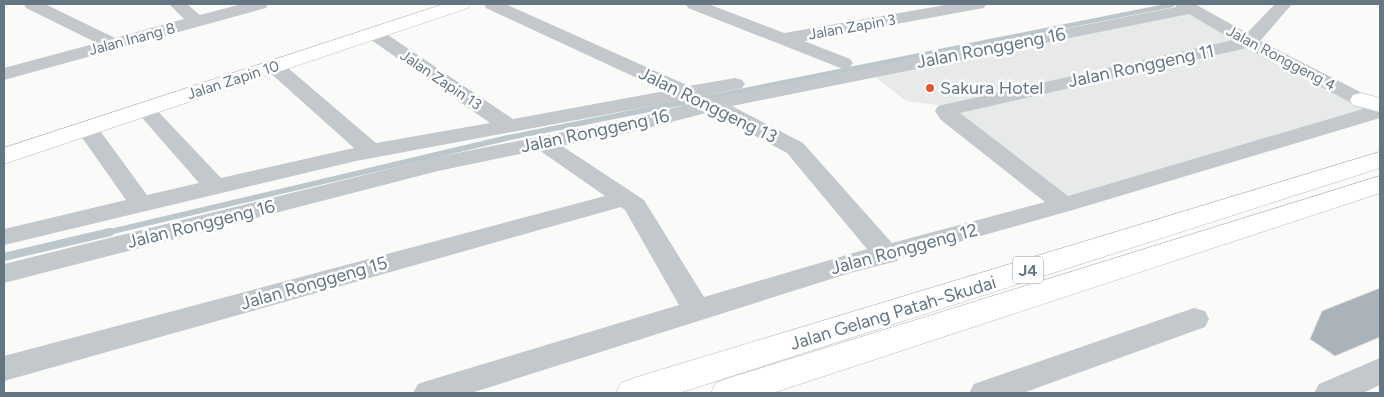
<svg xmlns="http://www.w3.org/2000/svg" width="1384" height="397" font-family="Figtree,sans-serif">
<rect width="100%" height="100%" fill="#fafaf8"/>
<!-- built -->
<path fill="#e8e9e9" d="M1190,11L1371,109L1064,199L945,106L906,101L873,75Z"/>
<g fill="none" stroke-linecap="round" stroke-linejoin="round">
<!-- stream-far2 -->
<g stroke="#bbc7cb" stroke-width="4.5">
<path d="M705,98L1172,5L1170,4"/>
<path d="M679,103L695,100"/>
</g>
<!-- stream-far1 -->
<path stroke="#bbc7cb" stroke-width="5.5" d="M105,233L507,138L685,102"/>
<!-- stream -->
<path stroke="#bbc7cb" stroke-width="8" d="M4,257L110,232"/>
</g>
<!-- building -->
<path fill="#aab3b9" stroke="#dcdcda" d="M1380,288V337L1335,356L1310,339L1322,311Z"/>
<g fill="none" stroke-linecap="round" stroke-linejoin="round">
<!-- secondary casing -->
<g stroke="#b3babf" stroke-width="1">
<path id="secondary" d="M444,4H471L468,8L4,164V148Z"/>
</g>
<!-- primary casing -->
<g stroke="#b5babe" stroke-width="1">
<g id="primary">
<path d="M1361,93L1380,98V112L1353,105L1350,100L1353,95Z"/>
<path d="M1380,152V168L679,393H616L621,383L634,378Z"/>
<path d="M1380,176V193L773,393H711L716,383L729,378Z"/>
</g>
</g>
<!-- street -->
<g fill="#c3c8cc" fill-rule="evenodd">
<path d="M24,4H45L115,38L184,19L169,4H187L200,15L242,4H268L266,8L4,80V68L97,43L26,8Z"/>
<path d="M484,4H505L689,86L735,78L742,80L745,84L742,88L708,95L714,98L1176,7L1175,4H1195L1247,33L1275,4H1292L1260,41L1380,102V118L1073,210L898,259L897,261L850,273L471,393H413L418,384L430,380L679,305L625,210L621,207L4,381V356L605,196L539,150L438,171L4,283V264L437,157L635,118L692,103L684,100L356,161L4,245V229L126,200L76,129L79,124L87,122L95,124L147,195L199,183L138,113L134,109L138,105L145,103L152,105L221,178L354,148L267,70L264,66L267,62L274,60L281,62L376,143L490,123L367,37L364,33L367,29L373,28L379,29L513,119L665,91L486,8ZM1189,14L1233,40L938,106L935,111L941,120L1045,202L892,243L803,143L732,106ZM1247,48L1363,109L1068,196L960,113ZM710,112L787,153L867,249L704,297L644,200L562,146L636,131Z"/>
<path d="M686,4H708L784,33L951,4H986L984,8L978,9L804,41L850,59L853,63L850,67L843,69L688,8Z"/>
<path d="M1194,308L1205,311L1209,319L1205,327L1023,393H969L974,384Z"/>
<path d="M1380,358V385L1363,393H1314L1319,384Z"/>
</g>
<!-- secondary -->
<use href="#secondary" fill="#fff" fill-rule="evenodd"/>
<!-- primary -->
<use href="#primary" fill="#fff" fill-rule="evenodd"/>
</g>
<!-- markers -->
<circle fill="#e4572e" stroke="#fff" stroke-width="2" cx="930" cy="88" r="5"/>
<g text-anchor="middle" stroke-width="5" stroke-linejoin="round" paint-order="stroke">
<!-- far-street labels -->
<g font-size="15" fill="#657683" stroke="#fff">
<text transform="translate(852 27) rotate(-10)" y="5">Jalan Zapin 3</text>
<text transform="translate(132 39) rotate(-15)" y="5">Jalan Inang 8</text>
<text transform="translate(1281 58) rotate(28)" y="5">Jalan Ronggeng 4</text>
<text transform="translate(233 80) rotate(-18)" y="5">Jalan Zapin 10</text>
<text transform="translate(441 80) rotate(34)" y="5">Jalan Zapin 13</text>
</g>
<!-- shield labels -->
<rect fill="#fff" stroke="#939fa8" stroke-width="1" x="1013" y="256.5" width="30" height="27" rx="4"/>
<g font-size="16" font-weight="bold" fill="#657683">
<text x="1028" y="276">J4</text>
</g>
<!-- street labels -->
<g font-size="18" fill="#657683" stroke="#fff">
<text transform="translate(991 48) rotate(-11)" y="6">Jalan Ronggeng 16</text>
<text transform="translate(1141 66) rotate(-12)" y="6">Jalan Ronggeng 11</text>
<text transform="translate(708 105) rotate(26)" y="6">Jalan Ronggeng 13</text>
<text transform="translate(595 131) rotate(-12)" y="6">Jalan Ronggeng 16</text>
<text transform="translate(201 224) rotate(-14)" y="6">Jalan Ronggeng 16</text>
<text transform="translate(904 249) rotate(-15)" y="6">Jalan Ronggeng 12</text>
<text transform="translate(314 283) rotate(-16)" y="6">Jalan Ronggeng 15</text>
<text transform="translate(893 313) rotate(-17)" y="6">Jalan Gelang Patah-Skudai</text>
</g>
<!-- poi labels -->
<g font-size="18" fill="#657683" stroke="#fff" text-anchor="start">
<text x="940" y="94">Sakura Hotel</text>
</g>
</g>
<!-- border -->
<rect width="1384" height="397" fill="none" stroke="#657683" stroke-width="10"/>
</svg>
